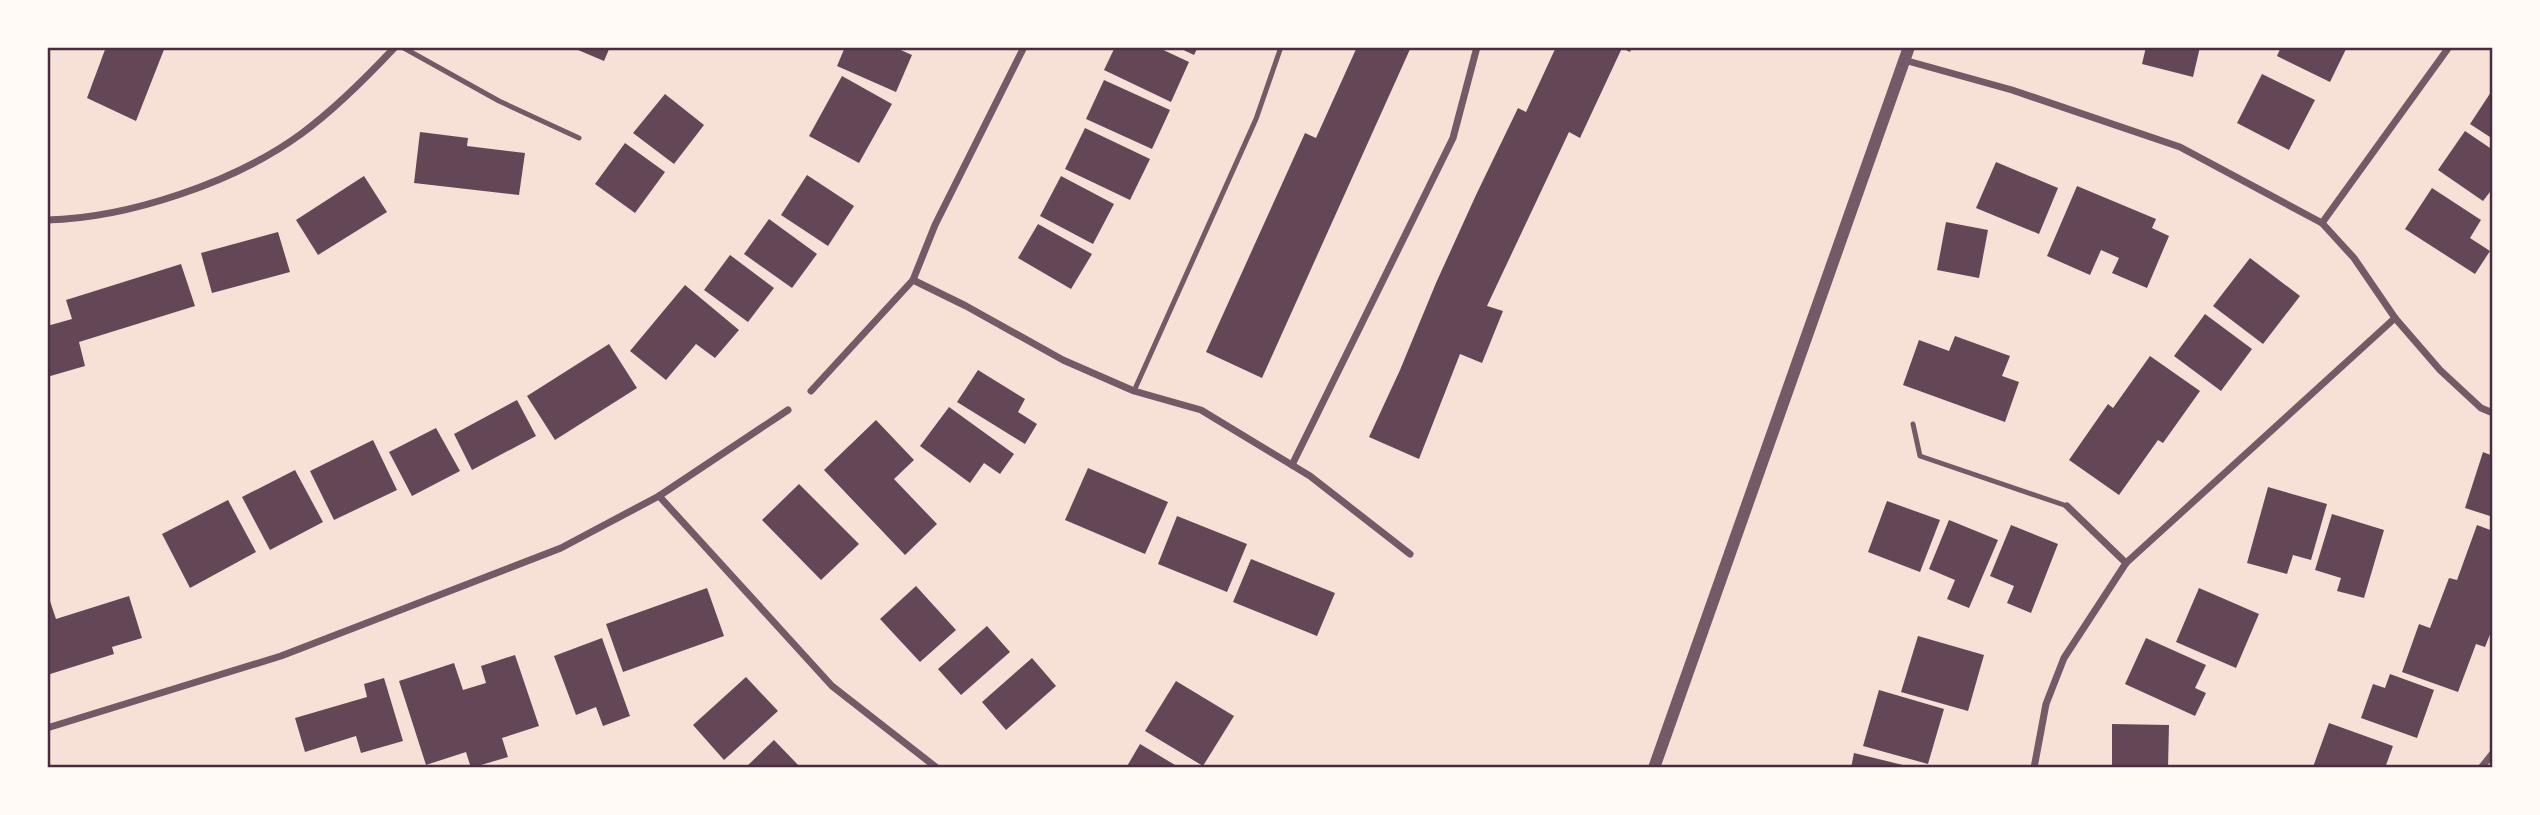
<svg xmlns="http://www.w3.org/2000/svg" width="2540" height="815" font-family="'Alegreya Sans',sans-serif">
<rect width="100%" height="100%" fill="#f7e1d7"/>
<!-- building -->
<g fill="#644757">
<path d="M106,47H165L136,121L87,98Z"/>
<path d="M571,47H610L604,61Z"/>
<path d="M845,47H894L912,55L896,92L837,66Z"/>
<path d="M1115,47H1157L1189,62L1171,102L1104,70Z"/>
<path d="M1177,47H1198L1194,55Z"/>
<path d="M1357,47H1411L1262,378L1206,352L1305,133L1316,138Z"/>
<path d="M1556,47H1632L1630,52L1622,48L1580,138L1569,132L1487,306L1503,311L1482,363L1460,354L1419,459L1369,437L1400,370L1436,283L1476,195L1518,108L1526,112Z"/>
<path d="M2146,47H2200L2193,77L2142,64Z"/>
<path d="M2281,47H2347L2330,82L2277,56Z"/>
<path d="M2262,74L2315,100L2289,150L2237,123Z"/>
<path d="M842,76L892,104L859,163L809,136Z"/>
<path d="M1104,80L1170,110L1152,149L1086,119Z"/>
<path d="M2493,89V139L2470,124Z"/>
<path d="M665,94L704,125L674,164L633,133Z"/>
<path d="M1085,128L1150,159L1130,200L1065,169Z"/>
<path d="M2465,131L2493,150V188L2483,201L2438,170Z"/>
<path d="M420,132L468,138L467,146L525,153L519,195L414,183Z"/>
<path d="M625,143L665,172L635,213L595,184Z"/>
<path d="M1996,162L2058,188L2039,234L1976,208Z"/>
<path d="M807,175L854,206L828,246L781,215Z"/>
<path d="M364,176L387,212L318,255L296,220Z"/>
<path d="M1061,176L1114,204L1093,244L1040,216Z"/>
<path d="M2077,186L2156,219L2152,228L2169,236L2147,288L2112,273L2119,258L2101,250L2090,275L2047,256Z"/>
<path d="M2432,188L2481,220L2470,238L2490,251L2475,274L2405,229Z"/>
<path d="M769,219L817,254L792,288L744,254Z"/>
<path d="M1946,222L1988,230L1979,278L1937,270Z"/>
<path d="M1038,224L1092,254L1071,289L1018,258Z"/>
<path d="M278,232L290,272L212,293L201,253Z"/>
<path d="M730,255L774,288L748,322L704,290Z"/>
<path d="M2250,258L2300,296L2263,344L2213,306Z"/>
<path d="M181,264L195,306L79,342L85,366L47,377V326L72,319L66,300Z"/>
<path d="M685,285L739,330L715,358L696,344L666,380L630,351Z"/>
<path d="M2205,314L2252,349L2221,391L2174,356Z"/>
<path d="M1955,336L2010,356L2002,376L2019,382L2005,422L1903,385L1919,340L1949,351Z"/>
<path d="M609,344L637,388L555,440L527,396Z"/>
<path d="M2150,356L2200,391L2163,443L2158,440L2119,495L2069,460L2108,404L2113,408Z"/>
<path d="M978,370L1025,399L1018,412L1037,424L1025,444L957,402Z"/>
<path d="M517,400L536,436L472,470L454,434Z"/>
<path d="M949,407L1014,454L1000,474L984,463L970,483L920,446Z"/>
<path d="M876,420L914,460L894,479L937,524L905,555L824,470Z"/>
<path d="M436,428L460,471L412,496L389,452Z"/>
<path d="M373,440L397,490L334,520L310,471Z"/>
<path d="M2483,452L2493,456V517L2465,508Z"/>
<path d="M1088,468L1168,502L1145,554L1065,520Z"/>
<path d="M295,470L323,522L270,550L242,497Z"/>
<path d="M799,484L859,544L821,580L762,520Z"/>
<path d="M2268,487L2327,504L2311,560L2293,555L2287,574L2247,563Z"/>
<path d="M228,500L256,552L190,588L162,534Z"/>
<path d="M1887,501L1940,520L1920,572L1868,552Z"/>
<path d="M2332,514L2384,530L2364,598L2337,591L2341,578L2315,570Z"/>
<path d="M1177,516L1247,544L1227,592L1158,564Z"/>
<path d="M1949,520L1998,540L1969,608L1947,599L1955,580L1929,569Z"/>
<path d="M2011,525L2058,544L2031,613L2007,603L2014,586L1990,576Z"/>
<path d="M2477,525L2493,531V627L2485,647L2476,644L2458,692L2402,672L2419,624L2430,628L2449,578L2457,580Z"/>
<path d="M1251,559L1335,593L1317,636L1233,602Z"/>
<path d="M916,586L956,630L920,662L880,619Z"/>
<path d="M707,588L724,636L623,672L606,624Z"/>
<path d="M2199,588L2259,614L2236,668L2176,642Z"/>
<path d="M47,592L56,619L129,596L142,638L112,647L114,654L47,675Z"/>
<path d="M987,626L1010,652L961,695L938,669Z"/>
<path d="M1918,636L1984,655L1968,711L1901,692Z"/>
<path d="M602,638L630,716L603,726L596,707L576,715L554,656Z"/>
<path d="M2146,638L2206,665L2195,688L2206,693L2195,716L2125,684Z"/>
<path d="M515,655L539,726L502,738L508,757L471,768L466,752L426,765L399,681L454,663L463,690L486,683L481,666Z"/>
<path d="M1032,658L1056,686L1006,730L982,702Z"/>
<path d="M2390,674L2434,690L2417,738L2361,718L2373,684L2385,688Z"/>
<path d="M746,677L778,711L724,760L693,725Z"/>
<path d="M384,678L403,741L361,753L356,736L305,752L295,718L367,697L364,684Z"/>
<path d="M1176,681L1234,716L1203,766L1145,731Z"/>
<path d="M1879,690L1944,709L1928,764L1863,746Z"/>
<path d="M2329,723L2393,746L2385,768L2313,767Z"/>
<path d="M2112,724L2169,725L2168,768H2112Z"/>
<path d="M774,740L801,768H745Z"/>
<path d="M1140,744L1180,768H1126Z"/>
<path d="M1854,753L1911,767V768H1851Z"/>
</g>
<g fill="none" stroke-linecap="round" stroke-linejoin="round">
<!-- service -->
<g stroke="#755966" stroke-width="5">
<path d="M402,47L499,101L579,138"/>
<path d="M1134,391L1256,119L1281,47"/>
<path d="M1913,424L1920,456L2067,506"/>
</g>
<!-- minor -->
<g stroke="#755966" stroke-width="7">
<path d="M1904,60L2012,90L2180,147L2322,223L2354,258L2395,318L2440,370L2481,408L2493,413"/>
<path d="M47,220C129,218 235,182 301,134C335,109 366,78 395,47"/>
<path d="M2322,223L2449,47"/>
<path d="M913,280L966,306L1063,360L1134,391L1201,410L1310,476L1410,554"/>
<path d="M811,391L913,280L935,225L1024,47"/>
<path d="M1292,465L1453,138L1477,47"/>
<path d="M659,496L832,686L937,768"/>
<path d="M2067,506L2126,563"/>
<path d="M47,728L281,656L561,548L659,496L788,410"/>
<path d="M2034,768L2046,704L2064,658L2126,563L2395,318"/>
<path d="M2481,768L2493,753"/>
</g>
<!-- tertiary -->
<path stroke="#755966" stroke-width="12" d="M1654,768L1909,47"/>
</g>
<!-- border -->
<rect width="2540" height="815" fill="none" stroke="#fffaf5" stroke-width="98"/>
<rect x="49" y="49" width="2442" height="717" fill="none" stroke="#4a2c40" stroke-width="2.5"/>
</svg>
